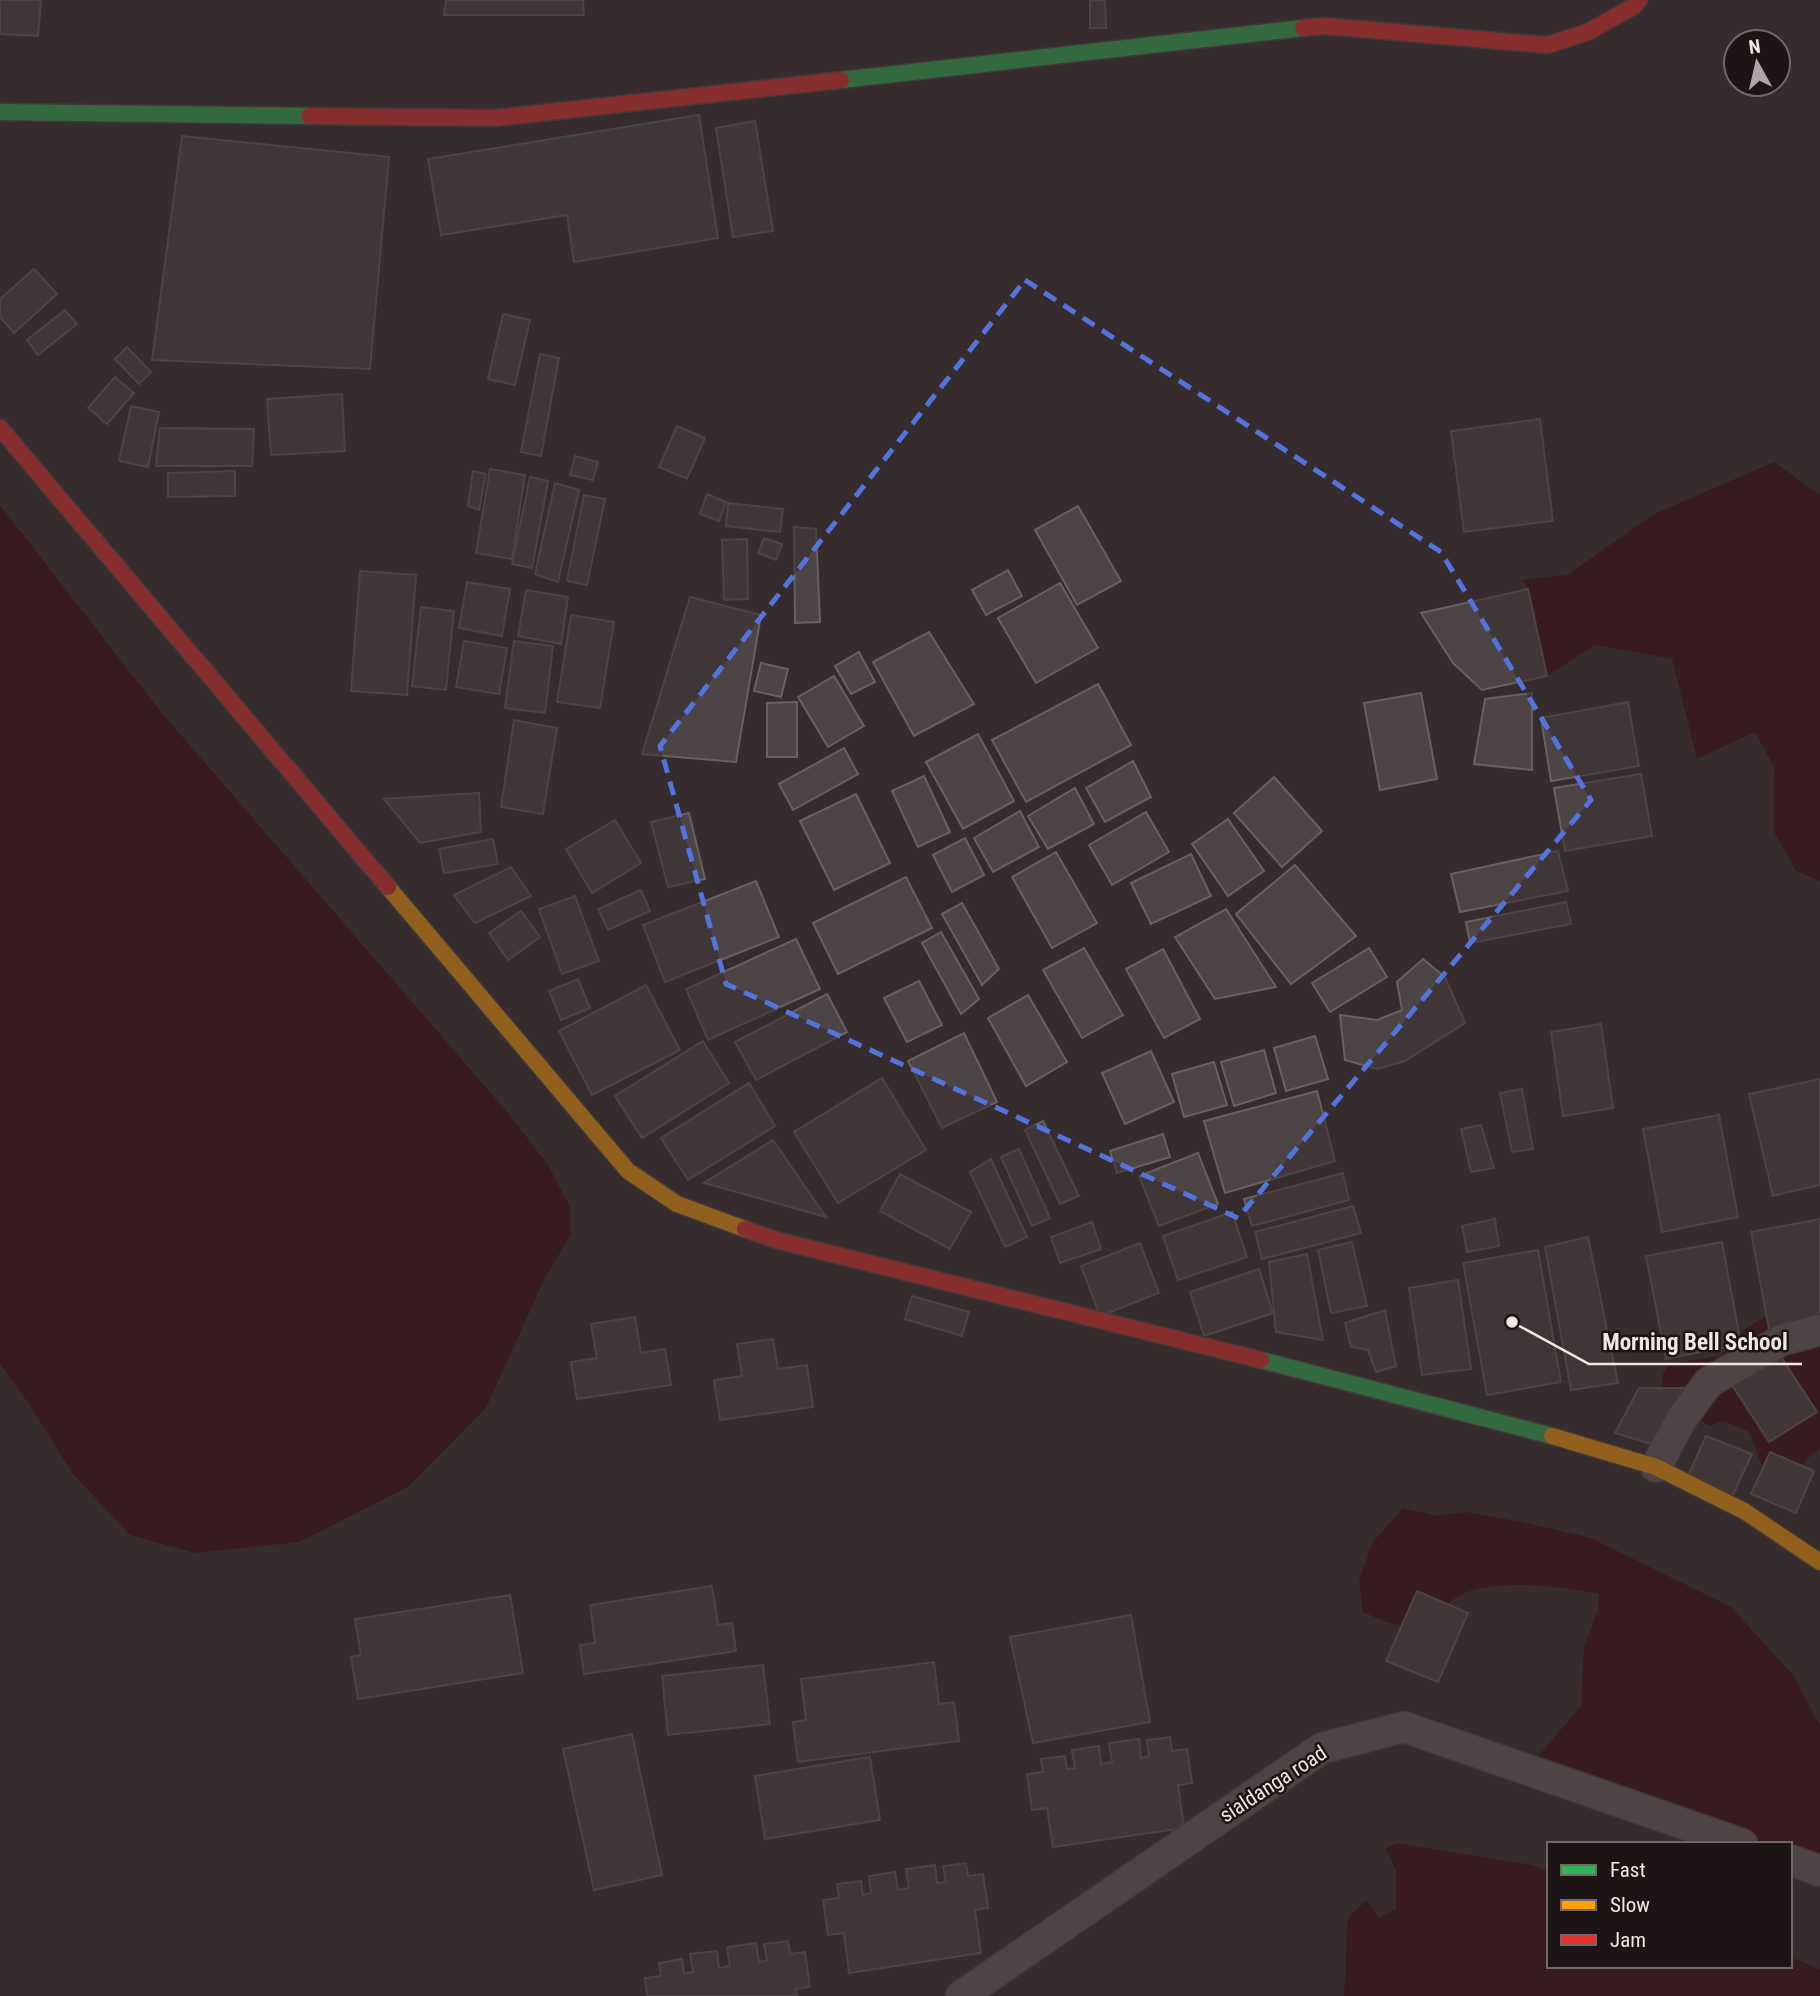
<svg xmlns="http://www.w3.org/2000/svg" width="1820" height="1996" font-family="'Roboto Condensed',sans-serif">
<rect width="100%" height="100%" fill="#362c2e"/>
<!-- water -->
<g fill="#380813">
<path d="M1774,462L1820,495V881L1796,871L1773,830L1774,767L1755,732L1697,759L1672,659L1595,645L1547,676L1528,589L1522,580L1567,575L1654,514Z"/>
<path d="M0,505L161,712L509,1114L548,1165L570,1207L571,1234L544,1280L486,1408L408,1487L299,1542L195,1553L130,1535L73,1474L29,1404L0,1364Z"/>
<path d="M1820,1294V1448L1807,1459L1795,1477L1764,1484L1762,1467L1749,1431L1723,1421L1709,1426L1672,1401L1661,1388L1663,1374L1669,1364L1720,1356L1744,1330L1791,1300Z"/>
<path d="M1403,1508L1438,1516L1465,1512L1522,1522L1591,1538L1731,1607L1794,1676L1820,1726V1870H1790V1844H1709L1534,1761L1581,1706L1584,1647L1598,1610L1599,1594C1558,1586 1511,1580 1470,1591C1462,1593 1454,1599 1447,1604C1407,1628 1407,1632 1363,1612L1359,1580L1373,1542Z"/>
<path d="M1396,1843L1533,1865L1549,1872V1966H1790V1957L1820,1969V1996H1344L1348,1917L1367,1900L1379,1918L1396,1909V1870L1386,1849Z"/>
</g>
<!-- building -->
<g fill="#4c4445" stroke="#696061" stroke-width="2">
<path d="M0,0H41L38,36L0,34Z"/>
<path d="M446,0H583L584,15H444Z"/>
<path d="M1090,0H1105L1106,28H1090Z"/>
<path d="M699,115L718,238L574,262L567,215L441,235L428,159Z"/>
<path d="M755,121L773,231L733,237L716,128Z"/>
<path d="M182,136L389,157L370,369L152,360Z"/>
<path d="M34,269L57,294L14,333L0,317V299Z"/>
<path d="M65,310L77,324L38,355L27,340Z"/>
<path d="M503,314L530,320L515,385L488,379Z"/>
<path d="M127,347L151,372L139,384L115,359Z"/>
<path d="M540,354L559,358L541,456L521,452Z"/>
<path d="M115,377L134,393L107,424L88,408Z"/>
<path d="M342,394L345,451L271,455L267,399Z"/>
<path d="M131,406L159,412L148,467L119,461Z"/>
<path d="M1540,419L1553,521L1464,532L1451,431Z"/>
<path d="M677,426L705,438L687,479L659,467Z"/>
<path d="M160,428L254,429L252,466H156Z"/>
<path d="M575,456L598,462L593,480L570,475Z"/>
<path d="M490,469L525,475L512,559L476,553Z"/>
<path d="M235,471V496L168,497V473Z"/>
<path d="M473,471L486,474L479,510L468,506Z"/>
<path d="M530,477L548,481L532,568L512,564Z"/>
<path d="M555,483L579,490L558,582L535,574Z"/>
<path d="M707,494L726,502L719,521L700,514Z"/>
<path d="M584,495L605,499L587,585L567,581Z"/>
<path d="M728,503L783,509L780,532L726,526Z"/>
<path d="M1078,506L1121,581L1077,605L1035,530Z"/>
<path d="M794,527L816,529L820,622L795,623Z"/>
<path d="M764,538L782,544L776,560L758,553Z"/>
<path d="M747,539L748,599L724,600L722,540Z"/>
<path d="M1008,570L1022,596L986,615L972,590Z"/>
<path d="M360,571L416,575L407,695L351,691Z"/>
<path d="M467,582L510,589L502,636L459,628Z"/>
<path d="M1060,583L1098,648L1036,683L998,618Z"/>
<path d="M1528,589L1547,676L1482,690L1453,663L1421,613Z"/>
<path d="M526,590L568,597L561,644L518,636Z"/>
<path d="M690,597L761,615L736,762L642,754Z"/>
<path d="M421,607L454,611L446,690L412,686Z"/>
<path d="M571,615L614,622L600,708L557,702Z"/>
<path d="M929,632L974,704L914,736L873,662Z"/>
<path d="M464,641L507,648L499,694L456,687Z"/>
<path d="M514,641L553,646L545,713L505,708Z"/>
<path d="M859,652L875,682L851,694L835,666Z"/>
<path d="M761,663L788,669L781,697L754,691Z"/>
<path d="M834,676L864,726L828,747L798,697Z"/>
<path d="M1098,684L1131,745L1026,802L992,740Z"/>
<path d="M1421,693L1437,779L1380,790L1364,703Z"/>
<path d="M1532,693V770L1474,764L1485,699Z"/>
<path d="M797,702V757H767V703Z"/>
<path d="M1628,702L1639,766L1551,781L1541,718Z"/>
<path d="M514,720L557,728L543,814L501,807Z"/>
<path d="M978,734L1014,801L963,829L926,762Z"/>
<path d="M844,748L858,774L793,810L779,784Z"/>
<path d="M1133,761L1151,797L1105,822L1086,788Z"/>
<path d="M1641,774L1652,836L1565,851L1554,788Z"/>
<path d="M924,776L950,832L918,847L892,791Z"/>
<path d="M1274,777L1322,831L1282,867L1234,813Z"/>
<path d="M1075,788L1094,824L1048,849L1028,816Z"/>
<path d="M479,793L481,832L420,843L384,799Z"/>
<path d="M856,794L890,863L834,890L800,821Z"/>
<path d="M1020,811L1039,847L993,872L974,838Z"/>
<path d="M1146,812L1169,852L1112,885L1089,845Z"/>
<path d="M689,813L705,879L668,887L651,822Z"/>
<path d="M1228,819L1264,871L1228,896L1192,844Z"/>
<path d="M615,820L641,863L592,893L566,849Z"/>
<path d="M965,838L984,875L952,892L933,855Z"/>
<path d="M493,839L498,864L444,873L439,849Z"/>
<path d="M1558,851L1568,891L1460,912L1451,874Z"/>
<path d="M1056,852L1097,923L1052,948L1012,877Z"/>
<path d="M1191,854L1211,896L1151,924L1131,883Z"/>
<path d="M1295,865L1356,936L1291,984L1236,914Z"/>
<path d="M511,867L531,896L475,923L454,895Z"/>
<path d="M906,877L932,928L838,974L813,923Z"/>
<path d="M756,881L779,937L665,982L643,925Z"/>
<path d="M641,890L650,911L608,930L598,909Z"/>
<path d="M575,896L599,961L562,974L539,909Z"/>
<path d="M1566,902L1571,924L1470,943L1466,922Z"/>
<path d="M962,903L999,969L982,985L942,914Z"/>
<path d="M1226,909L1276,987L1215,999L1175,937Z"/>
<path d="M521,911L540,937L508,960L489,933Z"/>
<path d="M941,932L979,999L961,1014L922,943Z"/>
<path d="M796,939L820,989L708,1040L686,989Z"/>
<path d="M1084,948L1123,1015L1082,1038L1043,970Z"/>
<path d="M1369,948L1387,977L1330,1012L1312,983Z"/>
<path d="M1163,949L1200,1019L1164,1038L1126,969Z"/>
<path d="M1423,959L1445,977L1465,1023L1405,1061L1377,1069L1345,1060L1340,1015L1377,1020L1402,1010L1397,982Z"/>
<path d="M578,979L590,1008L561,1020L549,991Z"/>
<path d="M919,981L942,1025L907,1042L884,998Z"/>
<path d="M646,985L680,1050L592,1095L559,1031Z"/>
<path d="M827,994L847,1032L756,1080L735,1042Z"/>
<path d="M1028,995L1067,1062L1026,1086L988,1018Z"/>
<path d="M1601,1024L1613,1108L1563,1116L1551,1032Z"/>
<path d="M964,1033L997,1102L942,1128L908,1061Z"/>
<path d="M1315,1036L1328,1079L1286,1091L1274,1048Z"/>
<path d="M703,1041L729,1083L642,1138L615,1096Z"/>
<path d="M1264,1050L1276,1093L1234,1106L1221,1062Z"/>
<path d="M1151,1051L1174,1102L1125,1124L1102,1073Z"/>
<path d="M1214,1062L1227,1105L1184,1117L1172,1074Z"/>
<path d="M882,1078L926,1150L838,1203L794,1132Z"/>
<path d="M1820,1079V1185L1773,1196L1749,1094Z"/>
<path d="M749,1083L775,1126L688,1180L661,1138Z"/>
<path d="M1522,1089L1533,1149L1512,1152L1500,1093Z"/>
<path d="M1317,1091L1335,1161L1225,1193L1204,1121Z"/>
<path d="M1719,1115L1738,1217L1662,1232L1643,1129Z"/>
<path d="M1043,1121L1079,1196L1060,1204L1025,1130Z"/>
<path d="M1481,1125L1494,1168L1471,1172L1461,1129Z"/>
<path d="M1163,1134L1170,1157L1117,1173L1110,1151Z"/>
<path d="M773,1140L826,1217L704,1183Z"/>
<path d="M1019,1149L1050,1218L1032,1226L1001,1157Z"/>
<path d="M1198,1153L1218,1204L1159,1226L1139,1176Z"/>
<path d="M991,1159L1027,1237L1005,1247L970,1172Z"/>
<path d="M1343,1173L1349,1200L1252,1226L1244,1199Z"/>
<path d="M900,1174L971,1212L950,1249L880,1211Z"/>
<path d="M1353,1206L1361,1233L1262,1259L1255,1232Z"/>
<path d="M1232,1212L1247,1257L1178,1280L1163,1236Z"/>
<path d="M1495,1219L1499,1246L1467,1252L1462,1226Z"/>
<path d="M1820,1219V1325L1770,1335L1751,1232Z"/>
<path d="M1092,1222L1101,1249L1060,1263L1051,1237Z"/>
<path d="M1588,1237L1618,1383L1571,1390L1545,1247Z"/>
<path d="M1352,1242L1367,1306L1331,1313L1318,1250Z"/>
<path d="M1722,1242L1741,1344L1666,1359L1646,1256Z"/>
<path d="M1140,1243L1159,1293L1100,1316L1081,1266Z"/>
<path d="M1538,1250L1561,1382L1487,1395L1463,1263Z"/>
<path d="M1307,1254L1323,1340L1276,1332L1269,1262Z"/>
<path d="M1259,1269L1273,1313L1204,1336L1190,1292Z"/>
<path d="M1458,1280L1471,1369L1422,1375L1409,1288Z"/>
<path d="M912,1296L969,1312L962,1336L905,1319Z"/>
<path d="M1385,1310L1396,1366L1376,1372L1368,1350L1351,1347L1345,1323Z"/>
<path d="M635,1317L641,1353L665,1349L671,1385L577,1399L571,1362L597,1358L591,1324Z"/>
<path d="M773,1339L778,1369L807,1365L813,1407L720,1420L714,1380L742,1376L737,1344Z"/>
<path d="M1778,1352L1817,1412L1769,1442L1730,1382Z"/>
<path d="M1639,1388H1691L1664,1448L1615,1433Z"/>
<path d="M1706,1436L1752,1454L1732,1497L1687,1478Z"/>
<path d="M1770,1452L1814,1471L1796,1513L1751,1494Z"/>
<path d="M712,1586L718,1625L732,1623L736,1651L584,1674L580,1645L595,1643L590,1605Z"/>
<path d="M1417,1591L1468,1613L1438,1682L1386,1661Z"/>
<path d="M510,1595L523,1673L358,1699L351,1657L361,1655L355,1619Z"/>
<path d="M1131,1615L1150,1722L1033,1743L1010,1637Z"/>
<path d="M934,1662L939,1704L954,1702L959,1741L798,1762L793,1722L806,1720L801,1679Z"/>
<path d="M763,1665L770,1724L668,1735L662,1676Z"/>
<path d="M632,1734L662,1875L594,1890L563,1749Z"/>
<path d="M1170,1737L1172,1751L1187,1749L1192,1783L1178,1785L1184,1828L1053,1847L1047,1808L1032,1810L1027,1774L1043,1772L1041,1759L1065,1756L1067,1769L1075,1768L1072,1750L1099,1746L1101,1764L1112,1762L1109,1743L1139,1739L1141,1758L1149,1756L1147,1740Z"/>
<path d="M870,1757L880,1820L765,1839L755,1776Z"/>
<path d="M966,1863L968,1876L983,1874L988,1908L975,1910L981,1953L849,1973L844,1933L828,1935L823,1900L839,1898L837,1884L861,1881L863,1895L871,1893L869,1876L895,1872L898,1890L909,1888L906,1869L935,1865L937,1883L946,1882L943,1866Z"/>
<path d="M788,1941L790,1954L805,1952L810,1987L796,1989L797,1996H647L645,1978L661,1976L659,1963L682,1959L684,1973L693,1972L690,1954L717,1951L719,1968L730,1966L727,1947L756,1943L759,1962L767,1960L764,1944Z"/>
</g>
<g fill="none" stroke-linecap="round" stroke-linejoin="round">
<!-- street casing -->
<g stroke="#4f4848" stroke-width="33">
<g id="street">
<path d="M1656,1467L1682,1418L1709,1382L1782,1340L1820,1330"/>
<path d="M1790,1860L1820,1871"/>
<path d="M961,1996L1322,1748L1404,1727L1742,1844"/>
</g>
</g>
<!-- fast casing -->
<g stroke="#4f4848" stroke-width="19">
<g id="fast">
<path d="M841,80L1303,28"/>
<path d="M0,112L309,116"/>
<path d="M1261,1360L1552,1436"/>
</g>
</g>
<!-- slow casing -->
<g stroke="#4f4848" stroke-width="19">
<g id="slow">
<path d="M388,887L628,1171L677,1204L745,1229"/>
<path d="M1552,1436L1656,1467L1744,1511L1820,1562"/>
</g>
</g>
<!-- jam casing -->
<g stroke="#4f4848" stroke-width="19">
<g id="jam">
<path d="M1303,28L1324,26L1547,45L1588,32L1634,6L1639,0"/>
<path d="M309,116L495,118L841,80"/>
<path d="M0,428L388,887"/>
<path d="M745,1229L776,1240L1261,1360"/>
</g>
</g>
<!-- street -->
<use href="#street" stroke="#6c6364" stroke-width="30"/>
<!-- fast -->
<use href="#fast" stroke="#30b455" stroke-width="16"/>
<!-- slow -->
<use href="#slow" stroke="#ff9f0a" stroke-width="16"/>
<!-- jam -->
<use href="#jam" stroke="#e5322d" stroke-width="16"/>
</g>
<!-- marked area -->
<path d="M0 0H1820V1996H0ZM1025,280L1441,552L1591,800L1238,1218L726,984L660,746Z" fill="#362c2e" fill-opacity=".55" fill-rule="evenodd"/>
<path fill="none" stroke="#5274dc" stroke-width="5" stroke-dasharray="14 9" stroke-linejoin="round" d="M1025,280L1441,552L1591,800L1238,1218L726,984L660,746Z"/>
<g text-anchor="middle" stroke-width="5" stroke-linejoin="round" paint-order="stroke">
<!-- street labels -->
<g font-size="21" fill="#f1e6e6" stroke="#1c1415">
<text transform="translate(1273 1784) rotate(-33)" y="7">sialdanga road</text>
</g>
</g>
<!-- callouts -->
<path fill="none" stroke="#f1e6e6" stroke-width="2.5" d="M1512 1322L1589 1364H1802"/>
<circle fill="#f1e6e6" stroke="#1c1415" stroke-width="2.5" cx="1512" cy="1322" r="7"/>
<g font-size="23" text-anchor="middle" font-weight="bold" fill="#f1e6e6" stroke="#1c1415" stroke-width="5" stroke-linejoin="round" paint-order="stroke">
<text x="1695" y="1350">Morning Bell School</text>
</g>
<!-- legend -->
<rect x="1547" y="1842" width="245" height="126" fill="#1c1415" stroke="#716869" stroke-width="2"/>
<rect x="1561" y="1865" width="35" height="10" fill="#30b455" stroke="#716869" stroke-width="2"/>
<text x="1610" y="1877" font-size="21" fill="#f1e6e6">Fast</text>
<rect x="1561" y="1900" width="35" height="10" fill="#ff9f0a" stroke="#716869" stroke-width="2"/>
<text x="1610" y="1912" font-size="21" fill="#f1e6e6">Slow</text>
<rect x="1561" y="1935" width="35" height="10" fill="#e5322d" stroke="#716869" stroke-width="2"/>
<text x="1610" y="1947" font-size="21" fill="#f1e6e6">Jam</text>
<!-- north arrow -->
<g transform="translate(1757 63) rotate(352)"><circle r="33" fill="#1c1415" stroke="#716869" stroke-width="2"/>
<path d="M0-5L12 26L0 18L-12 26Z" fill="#b0a5a6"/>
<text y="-10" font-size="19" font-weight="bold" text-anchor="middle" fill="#f1e6e6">N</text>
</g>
</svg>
